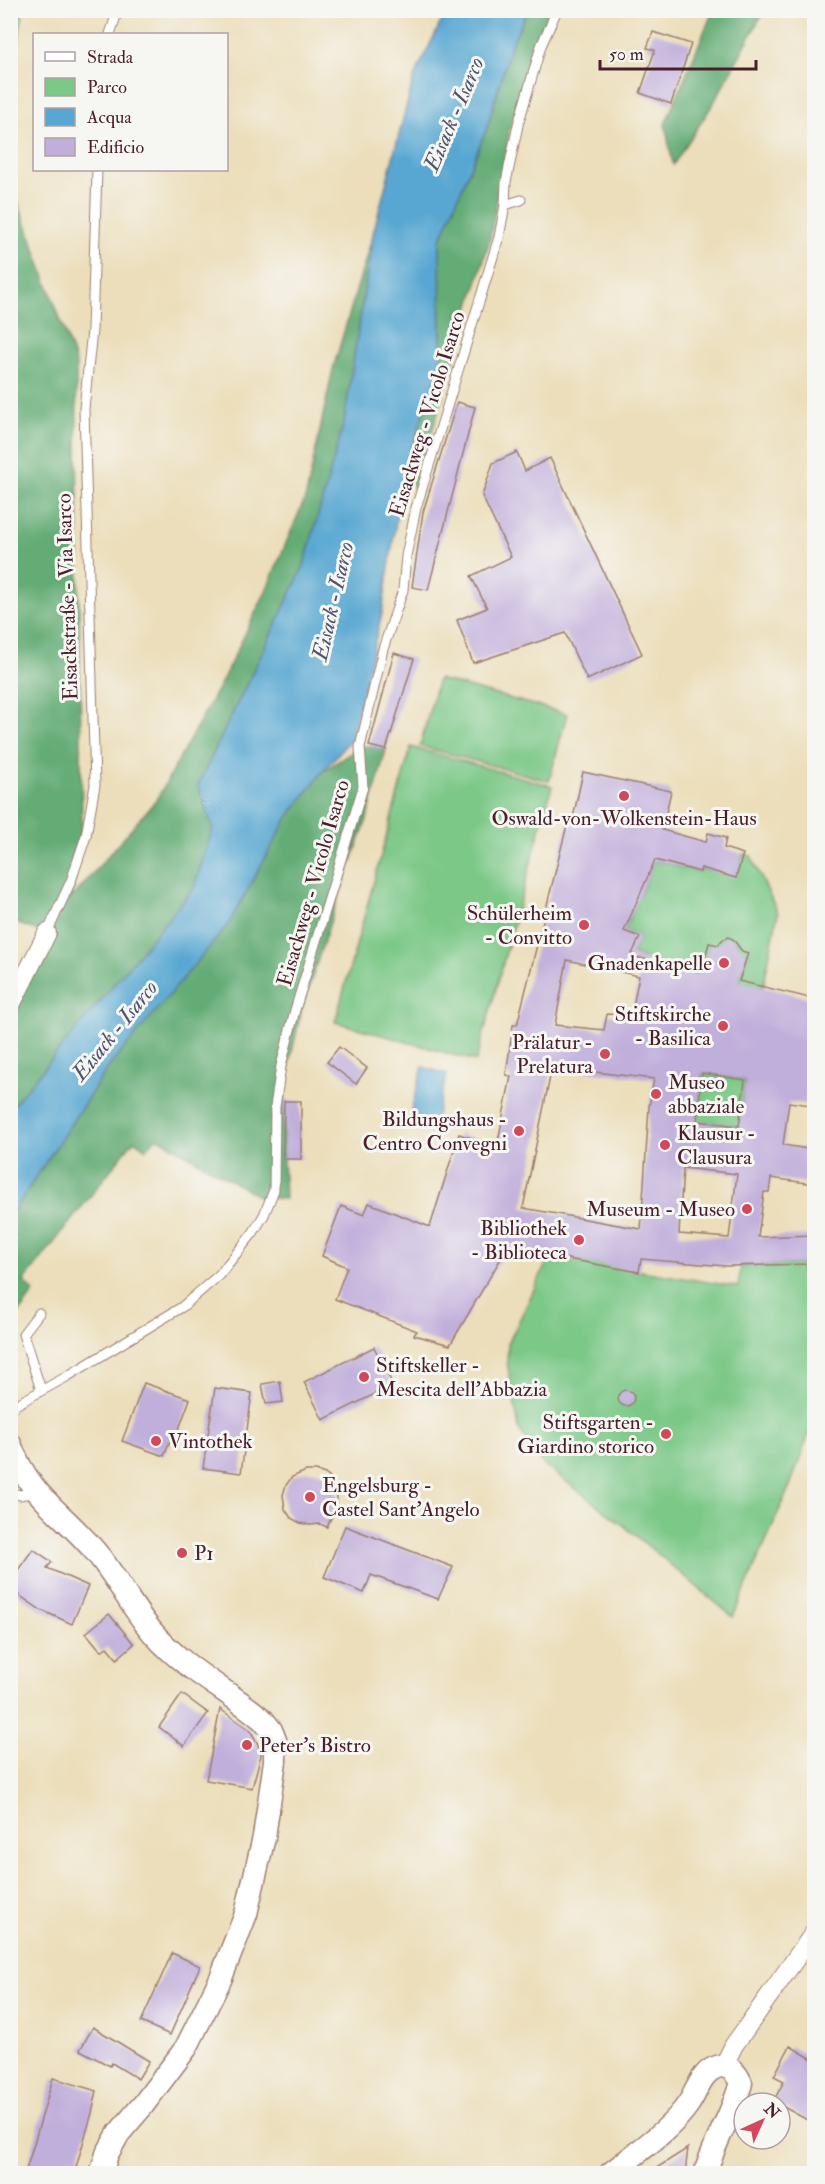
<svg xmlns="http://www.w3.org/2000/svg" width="825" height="2184" font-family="'IM FELL Double Pica',serif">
<rect width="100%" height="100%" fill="#f6f6f2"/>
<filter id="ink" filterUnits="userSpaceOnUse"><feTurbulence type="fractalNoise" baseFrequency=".0167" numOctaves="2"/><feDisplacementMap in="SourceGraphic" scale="12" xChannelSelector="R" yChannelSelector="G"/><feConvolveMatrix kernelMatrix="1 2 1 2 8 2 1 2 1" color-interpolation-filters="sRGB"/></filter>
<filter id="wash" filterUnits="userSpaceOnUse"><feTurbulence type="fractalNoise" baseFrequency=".008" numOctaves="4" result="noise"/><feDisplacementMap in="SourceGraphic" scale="24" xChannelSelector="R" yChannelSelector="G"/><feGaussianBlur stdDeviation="1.35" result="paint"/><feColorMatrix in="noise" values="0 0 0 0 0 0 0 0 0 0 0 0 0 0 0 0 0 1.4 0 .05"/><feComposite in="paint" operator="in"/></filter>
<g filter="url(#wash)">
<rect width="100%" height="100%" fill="#ecdeba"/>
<!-- green -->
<g fill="#7bc887" stroke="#627459" stroke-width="1.5">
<path d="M11,10L23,11L11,94L10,11Z"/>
<path d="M438,679L567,714L549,781L420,746Z"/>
<path d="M411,747L552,786L476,1061L335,1022Z"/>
<path d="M743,854L751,856L778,913L763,987L739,982L748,953L739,951V946C734,936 725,936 718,945L709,944L701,972L647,960L632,954L640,937L624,931L655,860L700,872L701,868L736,877Z"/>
<path d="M702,1073L745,1080L739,1126L697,1121Z"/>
<path d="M550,1256L738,1287L741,1266L814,1264V1420L791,1483L733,1617L623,1525L543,1464L519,1429L507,1362L508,1344Z"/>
</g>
<!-- forest -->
<g fill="#64ac74" stroke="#576650" stroke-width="1.5">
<path d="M527,11H553L536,44L510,128L490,239L415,489L404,469L441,364L440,241L487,128L510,47Z"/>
<path d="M713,11H764L713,104L673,165L665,124Z"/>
<path d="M10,180L76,363L82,830L71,899L157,799L222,681L265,593L306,496L333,369L373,234L344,422L304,566L198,785L213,828L194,888L11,1108V1007L46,934L11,921Z"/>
<path d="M369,746L386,750L367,819L333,913L301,1011L285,1084L283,1159L285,1199L259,1197L157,1137L146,1149L134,1140L24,1281L34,1292L15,1319L11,1321V1215L107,1069L288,817L323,771L360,747Z"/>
</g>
<!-- water -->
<g fill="#58a7d2" stroke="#51637e" stroke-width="1.5">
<path d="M447,10L527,11L510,47L487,128L440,241L441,364L404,469L382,613L351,739L323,771L288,817L228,925L107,1069L11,1215V1108L194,888L213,828L198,785L304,566L344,422L373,234L414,77Z"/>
<path d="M423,1067L447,1074L435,1121L410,1114Z"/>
</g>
<g id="blocks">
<!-- building -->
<g fill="#c1afdb" fill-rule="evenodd">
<path d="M653,32L691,44L671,104L640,93L655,50L647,48Z"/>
<path d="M457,402L475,407L428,590L412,587L423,512Z"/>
<path d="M517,452L525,471L550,458L642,654L587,680L565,633L473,663L457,620L487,608L471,576L511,557L482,496L493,463Z"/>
<path d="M394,653L414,659L386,750L369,746Z"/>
<path d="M583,772L671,791L662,830L706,842L708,833L726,838L724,848L743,854L736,878L701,868L700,872L655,860L624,931L640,937L631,956L701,972L709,943L718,945L722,940L728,937L733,939L742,951L748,953L739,981L814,999V1075L810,1105L789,1102L783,1145L814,1150V1184L771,1178L769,1192H764L758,1237L814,1235V1264L726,1266L641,1259L639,1272L507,1248L450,1345L414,1335L417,1331L335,1299L347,1267L322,1256L341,1206L364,1215L369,1203L430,1227L459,1134L497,1146L511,1076L506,1075L513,1025H517L569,817L573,818ZM567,960L639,976L631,1016L607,1014L604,1030L555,1025ZM552,1067L654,1079L649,1107L641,1229L523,1208ZM702,1073L745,1080L739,1126L697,1121ZM683,1168L737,1174L729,1238L679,1234Z"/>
<path d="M339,1047L367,1068L356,1084L327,1062Z"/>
<path d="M284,1101H301V1159H283Z"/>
<path d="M374,1347L393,1385L323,1420L304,1382Z"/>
<path d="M280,1381L283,1402L266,1404L262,1384Z"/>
<path d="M144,1383L190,1399L177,1434L173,1433L164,1456L122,1441Z"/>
<path d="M215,1388L252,1393L241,1473L203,1468Z"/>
<circle cx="626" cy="1398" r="8"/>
<path d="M306,1471H316L325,1474L330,1478L337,1490V1505L327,1527L320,1524L310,1525L300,1523L291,1518L285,1509L283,1495L286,1485L292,1477Z"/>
<path d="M345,1526L453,1567L438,1599L371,1575L364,1593L324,1577Z"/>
<path d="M33,1549L52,1562L47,1568L88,1586L72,1624L41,1610L10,1589V1581Z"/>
<path d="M109,1614L134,1644L117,1659L107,1647L101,1651L86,1633Z"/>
<path d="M182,1694L208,1713L184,1746L159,1727Z"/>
<path d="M220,1709L250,1730L257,1742L261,1755L252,1788L206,1780Z"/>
<path d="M172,1953L200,1966L170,2035L141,2022Z"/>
<path d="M93,2027L149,2061L138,2079L112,2063L110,2066L80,2050Z"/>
<path d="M790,2046L814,2060V2112L809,2121L780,2105V2103L773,2102L784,2081L774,2076Z"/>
<path d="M53,2078L97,2091L92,2113L74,2174H25Z"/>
<path d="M688,2148L685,2174H647Z"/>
</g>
</g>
</g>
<g filter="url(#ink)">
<use href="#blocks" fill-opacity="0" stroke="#9b7e72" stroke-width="1.5"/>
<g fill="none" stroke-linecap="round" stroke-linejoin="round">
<!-- service casing -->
<g stroke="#9b7e72" stroke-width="11">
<g id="service">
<path d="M110,34L118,10"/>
<path d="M505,205L521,200"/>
<path d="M47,933L71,881L86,836L95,785L84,409L92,330L97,170"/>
<path d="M39,1313L23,1334L41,1390"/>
<path d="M10,1408L68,1376L182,1307L219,1275L253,1233L264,1215L274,1190L275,1107L281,1066L295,1010L363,787L360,747L383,649L403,590L406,556L416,508L499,237L505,205L506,182L518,125L541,46L557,10"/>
<path d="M10,1492L20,1495L36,1492"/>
</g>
</g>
<!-- minor casing -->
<g stroke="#9b7e72" stroke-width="20">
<g id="minor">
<path d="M10,1007L47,933"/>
<path d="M726,2067L727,2059L734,2045L814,1933"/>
</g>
</g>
<!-- tertiary casing -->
<g stroke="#9b7e72" stroke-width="25">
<g id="tertiary">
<path d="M10,1444C29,1496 61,1511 94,1550C117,1576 132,1610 155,1635C186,1670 228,1690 263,1720L271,1730L275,1740V1761L264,1837L246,1914L220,1980L186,2048L143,2105L119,2133L107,2154L101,2174"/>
<path d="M610,2174C637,2152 670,2131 689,2103C697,2091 702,2071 717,2067C729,2063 737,2074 741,2083C732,2115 714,2142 705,2174"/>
</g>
</g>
<!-- service -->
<use href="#service" stroke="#fff" stroke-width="9"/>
<!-- minor -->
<use href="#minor" stroke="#fff" stroke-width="18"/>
<!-- tertiary -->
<use href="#tertiary" stroke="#fff" stroke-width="22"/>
</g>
</g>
<!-- markers -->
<g fill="#d1495b" stroke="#f6f6f2" stroke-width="2">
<circle cx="624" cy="796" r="6"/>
<circle cx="584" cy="925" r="6"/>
<circle cx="724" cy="963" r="6"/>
<circle cx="723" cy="1026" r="6"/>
<circle cx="605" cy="1054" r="6"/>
<circle cx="656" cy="1094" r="6"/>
<circle cx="519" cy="1131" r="6"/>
<circle cx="665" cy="1145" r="6"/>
<circle cx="747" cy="1209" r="6"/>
<circle cx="579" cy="1240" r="6"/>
<circle cx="364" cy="1377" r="6"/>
<circle cx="666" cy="1434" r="6"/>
<circle cx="156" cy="1441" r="6"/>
<circle cx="310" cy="1497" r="6"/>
<circle cx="182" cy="1553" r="6"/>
<circle cx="247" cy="1745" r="6"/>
</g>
<g text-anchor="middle" stroke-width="6" stroke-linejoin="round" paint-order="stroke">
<!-- street labels -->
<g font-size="21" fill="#4a1f2b" stroke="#f6f6f2">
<text transform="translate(427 414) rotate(-73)" y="7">Eisackweg - Vicolo Isarco</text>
<text transform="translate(67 597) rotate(-92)" y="7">Eisackstraße - Via Isarco</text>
<text transform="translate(313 883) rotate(-74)" y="7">Eisackweg - Vicolo Isarco</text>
</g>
<!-- poi labels -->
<g font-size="21" fill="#4a1f2b" stroke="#f6f6f2" text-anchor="end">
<text x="624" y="825" text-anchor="middle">Oswald-von-Wolkenstein-Haus</text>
<text x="572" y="920">Schülerheim<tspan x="572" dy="24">- Convitto</tspan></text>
<text x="712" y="970">Gnadenkapelle</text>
<text x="711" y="1021">Stiftskirche<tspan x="711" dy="24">- Basilica</tspan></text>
<text x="593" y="1049">Prälatur -<tspan x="593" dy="24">Prelatura</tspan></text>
<text x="668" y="1089" text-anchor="start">Museo<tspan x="668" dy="24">abbaziale</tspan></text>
<text x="507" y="1126">Bildungshaus -<tspan x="507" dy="24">Centro Convegni</tspan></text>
<text x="677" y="1140" text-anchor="start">Klausur -<tspan x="677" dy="24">Clausura</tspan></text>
<text x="735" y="1216">Museum - Museo</text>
<text x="567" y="1235">Bibliothek<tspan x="567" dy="24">- Biblioteca</tspan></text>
<text x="376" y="1372" text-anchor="start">Stiftskeller -<tspan x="376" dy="24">Mescita dell'Abbazia</tspan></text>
<text x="654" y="1429">Stiftsgarten -<tspan x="654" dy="24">Giardino storico</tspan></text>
<text x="168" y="1448" text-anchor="start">Vintothek</text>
<text x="322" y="1492" text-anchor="start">Engelsburg -<tspan x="322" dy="24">Castel Sant'Angelo</tspan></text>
<text x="194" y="1560" text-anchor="start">P1</text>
<text x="259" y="1752" text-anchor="start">Peter's Bistro</text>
</g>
<!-- water labels -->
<g font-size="22" font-style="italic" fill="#50556e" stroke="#f6f6f2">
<text transform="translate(453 114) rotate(-67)" y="8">Eisack - Isarco</text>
<text transform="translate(332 601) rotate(-77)" y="8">Eisack - Isarco</text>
<text transform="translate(114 1030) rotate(-51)" y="8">Eisack - Isarco</text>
</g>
</g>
<!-- margin -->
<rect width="825" height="2184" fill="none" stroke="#f6f6f2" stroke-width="36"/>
<!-- legend -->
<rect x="33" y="33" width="195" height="138" fill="#f6f6f2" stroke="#b1a0a2" stroke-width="1.5"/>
<rect x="45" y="52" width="30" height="9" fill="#ffffff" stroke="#b1a0a2" stroke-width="1.5"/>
<text x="87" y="63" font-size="18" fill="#4a1f2b">Strada</text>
<rect x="45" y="78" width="30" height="18" fill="#7bc887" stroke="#b1a0a2" stroke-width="1.5"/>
<text x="87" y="93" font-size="18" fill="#4a1f2b">Parco</text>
<rect x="45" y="108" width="30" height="18" fill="#58a7d2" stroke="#b1a0a2" stroke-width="1.5"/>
<text x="87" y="123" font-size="18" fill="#4a1f2b">Acqua</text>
<rect x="45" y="138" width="30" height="18" fill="#c1afdb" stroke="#b1a0a2" stroke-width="1.5"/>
<text x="87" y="153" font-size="18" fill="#4a1f2b">Edificio</text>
<!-- north arrow -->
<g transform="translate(762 2121) rotate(45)"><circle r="28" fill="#f6f6f2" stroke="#b1a0a2" stroke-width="1.5"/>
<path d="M0-4.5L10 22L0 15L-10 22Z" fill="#d1495b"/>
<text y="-9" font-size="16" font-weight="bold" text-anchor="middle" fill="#4a1f2b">N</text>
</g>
<!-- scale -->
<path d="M600 60v9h156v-9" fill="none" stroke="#4a1f2b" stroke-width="3"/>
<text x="609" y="60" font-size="18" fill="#4a1f2b" stroke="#f6f6f2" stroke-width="4.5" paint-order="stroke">50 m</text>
</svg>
